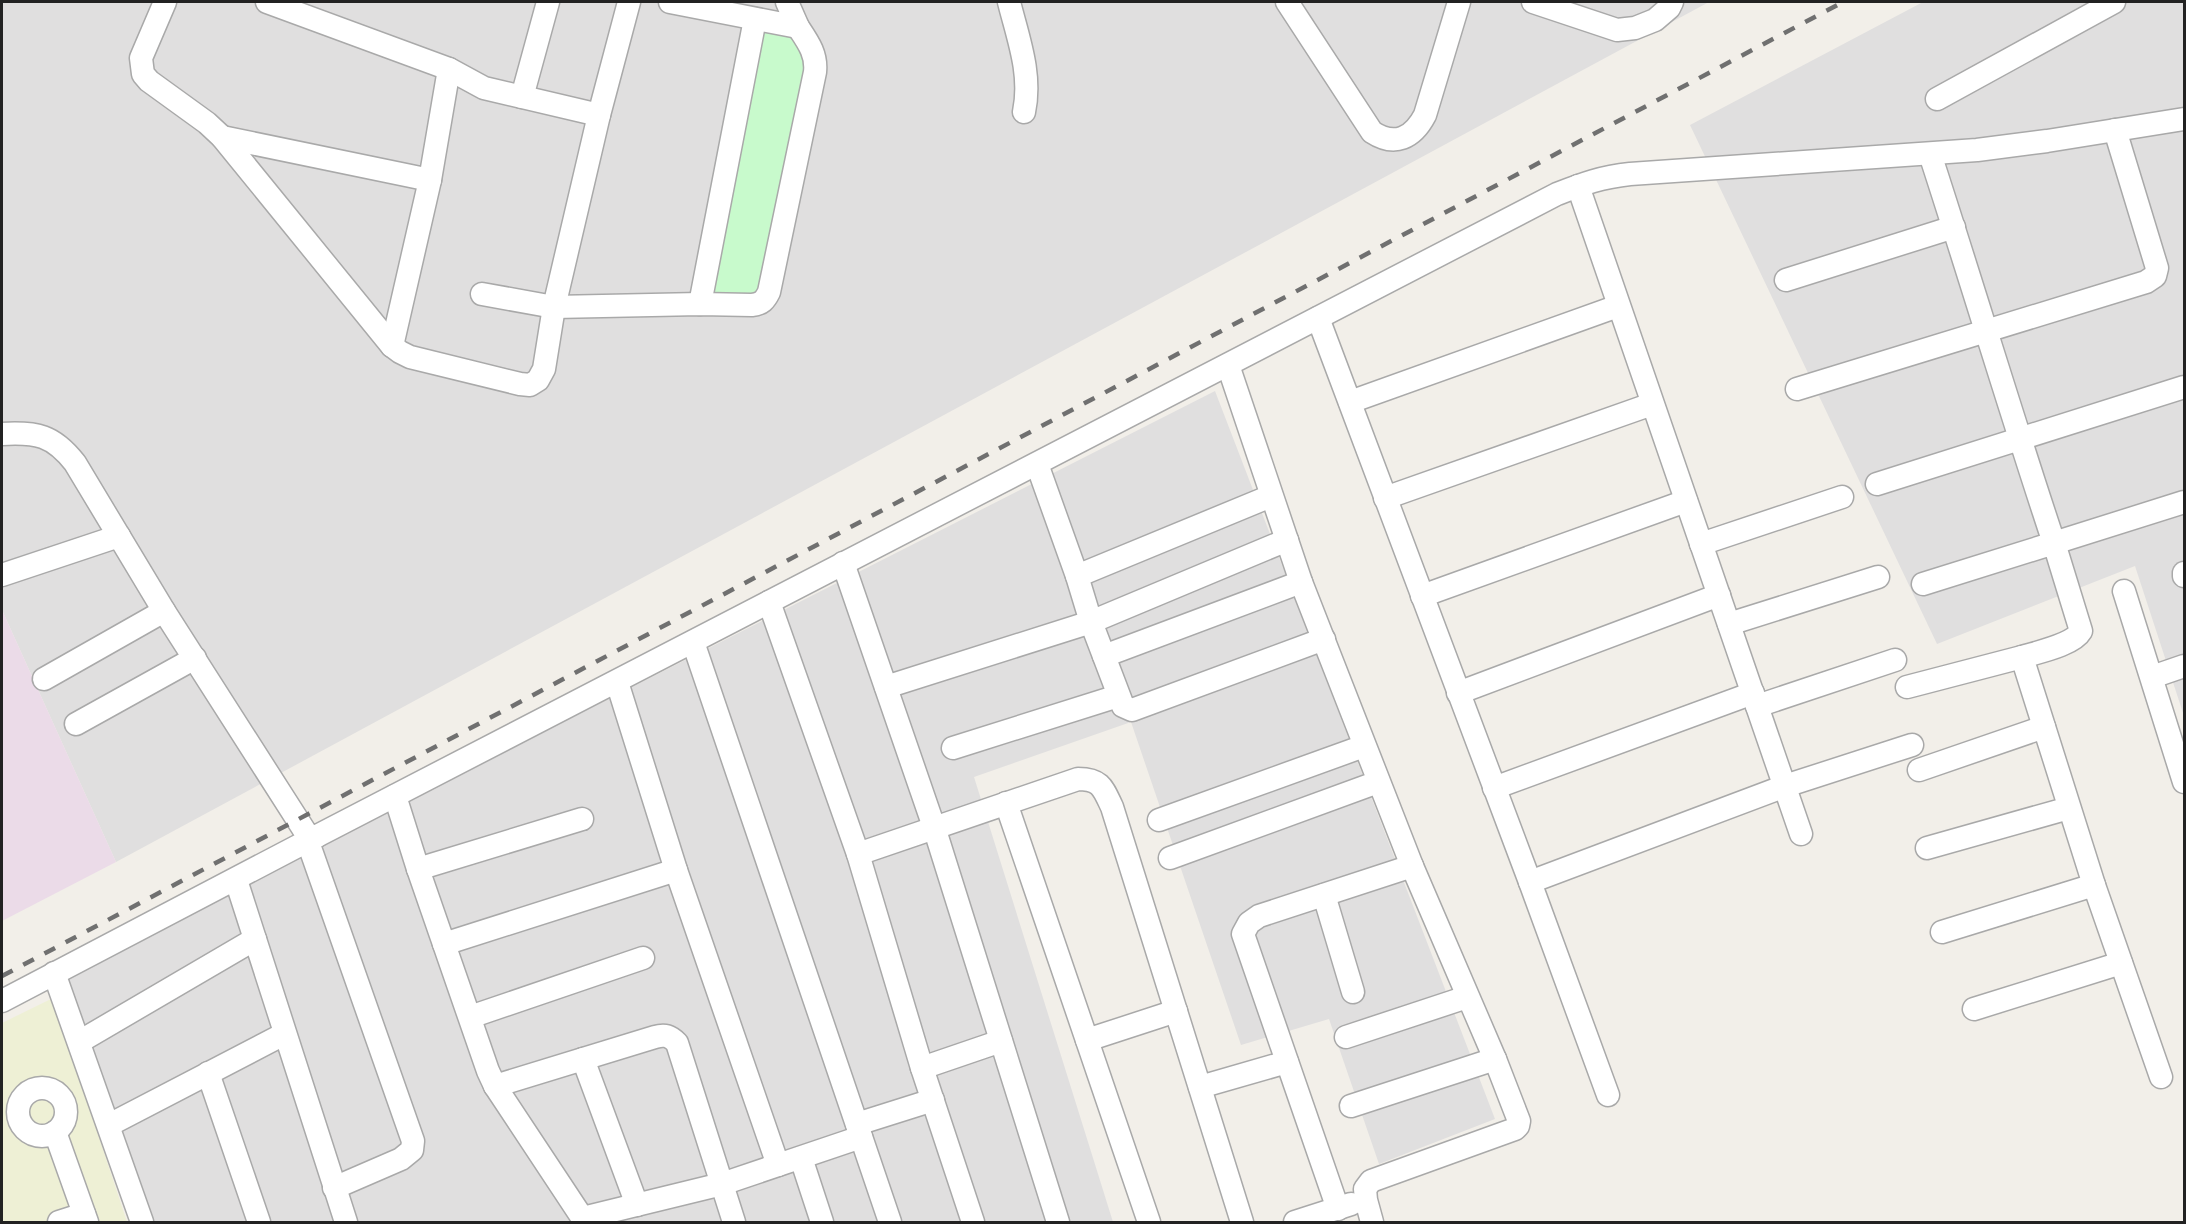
<svg xmlns="http://www.w3.org/2000/svg" width="2186" height="1224" font-family="Montserrat,sans-serif">
<rect width="100%" height="100%" fill="#f2efe9"/>
<!-- residential -->
<g fill="#e0dfdf">
<path d="M2,2H1709L116,862L2,610Z"/>
<path d="M1923,2H2184V716L2135,566L1937,644L1690,125Z"/>
<path d="M1215,391L1495,1119L1379,1164L1329,1019L1241,1045L1131,722L974,777L1113,1222H149L65,975Z"/>
</g>
<!-- industrial -->
<path fill="#ebdbe8" d="M2,610L116,862L2,921Z"/>
<!-- farmland -->
<path fill="#eef0d5" d="M53,998L127,1222H2V1023Z"/>
<!-- park -->
<path fill="#c8facc" d="M761,33L790,34L810,53L760,298L707,293Z"/>
<g fill="none" stroke-linecap="round" stroke-linejoin="round">
<!-- minor casing -->
<g stroke="#a9a9a9" stroke-width="25">
<g id="minor">
<path d="M165,2L141,58L143,74L149,81L207,123L222,137L392,346L400,352L410,357L520,384L530,385L538,380L544,369L554,307L599,115L629,2"/>
<path d="M267,2L449,69L484,88L599,115"/>
<path d="M670,2L798,27L787,2"/>
<path d="M1009,2C1018,38 1032,74 1024,112"/>
<path d="M1287,2L1372,132C1395,147 1413,138 1425,115L1459,2"/>
<path d="M1533,2L1617,30L1635,28L1655,20L1669,8L1672,2"/>
<path d="M522,97L548,2"/>
<path d="M1937,99L2114,2"/>
<path d="M222,137L430,180L449,69"/>
<path d="M1930,154C1972,283 2011,414 2054,543L2184,502"/>
<path d="M1578,186L1801,834"/>
<path d="M1786,280L1954,227"/>
<path d="M482,294L554,307L700,304L752,305C762,304 765,300 769,292L815,72C817,54 808,42 798,27"/>
<path d="M700,304L755,19"/>
<path d="M1318,318L1530,882L1608,1095"/>
<path d="M392,346L430,180"/>
<path d="M1228,365L1301,582L1412,866L1495,1059L1519,1121L1518,1126L1515,1129L1371,1181L1365,1189L1366,1200L1372,1222"/>
<path d="M1797,389L2146,282L2155,276L2157,268L2115,130"/>
<path d="M1350,402L1618,306"/>
<path d="M2,434C37,432 53,435 75,463L164,611L306,833L310,837L317,836L1557,194C1583,184 1601,177 1630,174L1977,150L2047,141L2184,119"/>
<path d="M1037,464L1077,576L1091,622L1123,706L1132,710L1324,639"/>
<path d="M1877,484L2184,387"/>
<path d="M1385,498L1652,404"/>
<path d="M1701,544L1842,497"/>
<path d="M843,563L934,827L1058,1222"/>
<path d="M2184,573V576"/>
<path d="M2,575L119,536"/>
<path d="M1077,576L1271,496"/>
<path d="M1923,584L2054,543L2081,631C2073,645 2038,652 2022,657L2094,885L2161,1077"/>
<path d="M2124,591L2184,782"/>
<path d="M1422,596L1686,501"/>
<path d="M769,602L858,854L922,1068L973,1222"/>
<path d="M1729,624L1878,577"/>
<path d="M693,642L890,1222"/>
<path d="M1104,656L1301,582"/>
<path d="M2152,677L2184,666"/>
<path d="M44,679L164,611"/>
<path d="M617,682L676,870L778,1165"/>
<path d="M886,687L1091,622L1287,540"/>
<path d="M1907,687L2022,657"/>
<path d="M1458,693L1719,595"/>
<path d="M1757,706L1895,660"/>
<path d="M76,724L195,658"/>
<path d="M953,748L1118,696"/>
<path d="M1919,770L2044,727"/>
<path d="M1494,788L1753,693"/>
<path d="M395,796L418,869L488,1071L495,1086L585,1222"/>
<path d="M1006,803L1149,1222"/>
<path d="M1159,820L1364,746"/>
<path d="M308,842L413,1141L412,1150L401,1159L334,1188"/>
<path d="M1927,848L2069,808"/>
<path d="M858,854L1078,779C1101,779 1103,788 1112,807L1242,1222"/>
<path d="M1170,858L1378,782"/>
<path d="M418,869L582,819"/>
<path d="M236,880L346,1222"/>
<path d="M1530,882L1785,786L1912,745"/>
<path d="M1324,895L1353,992"/>
<path d="M1942,932L2094,885"/>
<path d="M444,944L676,870"/>
<path d="M54,973L142,1222"/>
<path d="M2,1001L317,836"/>
<path d="M1974,1009L2121,963"/>
<path d="M470,1017L643,958"/>
<path d="M1346,1037L1467,997"/>
<path d="M1087,1040L1176,1011"/>
<path d="M79,1042L255,939"/>
<path d="M583,1059L637,1205"/>
<path d="M922,1068L1001,1041"/>
<path d="M208,1073L259,1222"/>
<path d="M495,1086L655,1037C665,1034 670,1036 677,1043L734,1222"/>
<path d="M1200,1087L1287,1062"/>
<circle cx="42" cy="1112" r="24"/>
<path d="M1351,1106L1495,1059"/>
<path d="M857,1124L933,1100"/>
<path d="M109,1125L284,1034"/>
<path d="M55,1132L87,1222"/>
<path d="M801,1158L822,1222"/>
<path d="M1338,1209L1243,934L1249,923L1259,916L1412,866"/>
<path d="M583,1218L722,1184L861,1137"/>
<path d="M59,1222L84,1214"/>
<path d="M1295,1222L1351,1204"/>
</g>
</g>
<!-- minor -->
<use href="#minor" stroke="#fff" stroke-width="22"/>
<!-- rail -->
<path stroke="#707070" stroke-width="4.5" stroke-dasharray="12 12" stroke-linecap="butt" d="M2,976L1843,2"/>
</g>
<!-- border -->
<rect width="2186" height="1224" fill="none" stroke="#222222" stroke-width="6"/>
</svg>
